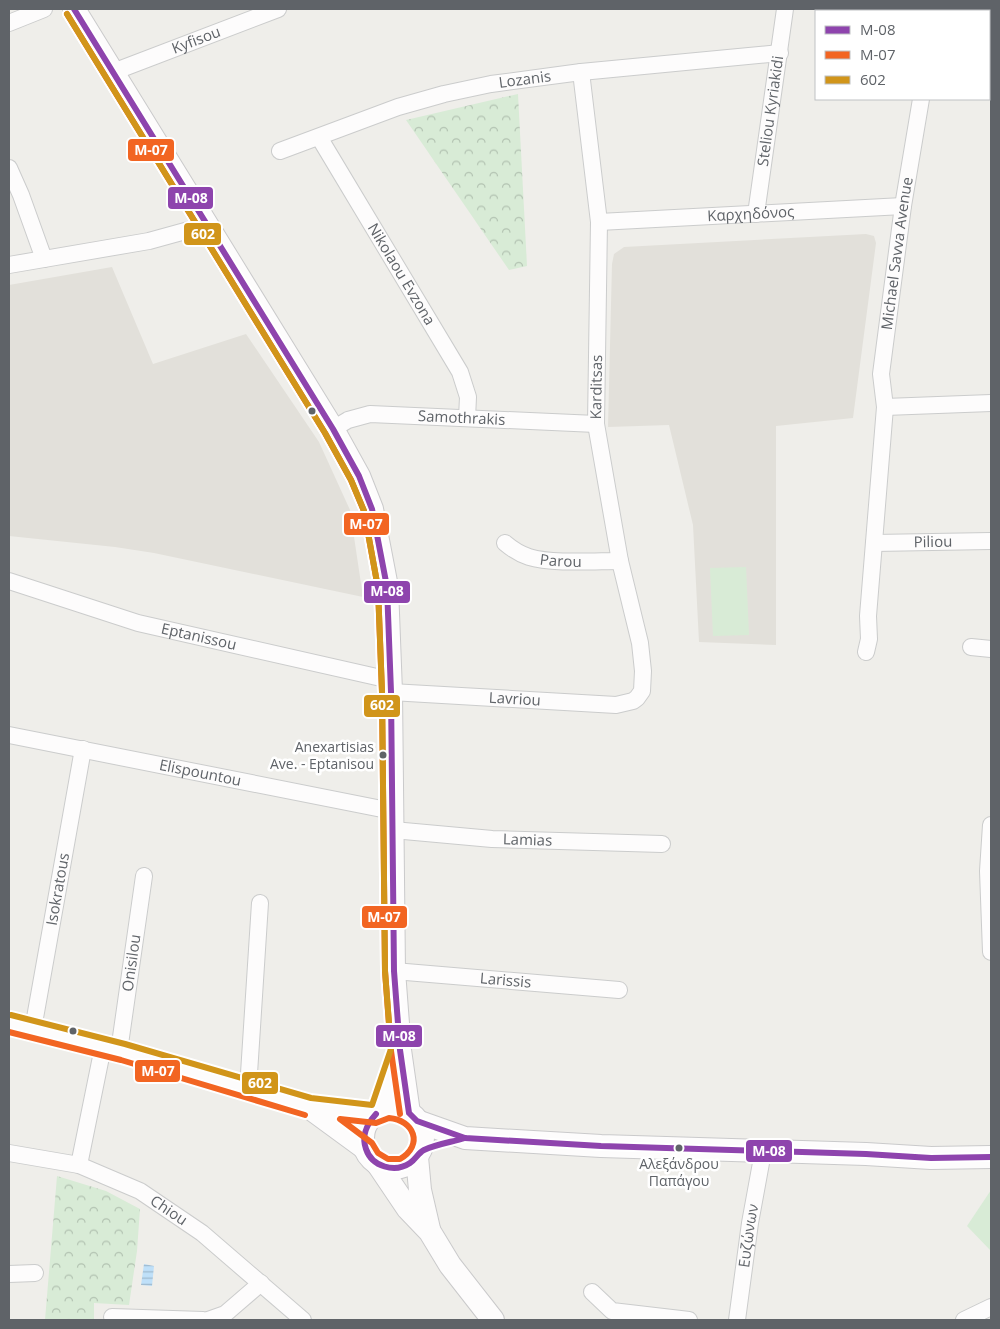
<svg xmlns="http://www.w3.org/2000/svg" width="1000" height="1329" font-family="'Open Sans',sans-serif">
<defs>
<pattern id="forest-crowns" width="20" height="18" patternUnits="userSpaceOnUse" patternTransform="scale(1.25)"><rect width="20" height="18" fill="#d8ebd6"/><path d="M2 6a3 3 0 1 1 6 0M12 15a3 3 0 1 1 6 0" fill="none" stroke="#b2c2b1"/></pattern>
<pattern id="water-rules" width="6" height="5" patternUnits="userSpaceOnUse" patternTransform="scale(1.25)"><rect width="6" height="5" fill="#bfe0f9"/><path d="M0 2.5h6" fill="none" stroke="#9eb9cd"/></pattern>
</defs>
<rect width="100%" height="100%" fill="#efeeea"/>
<!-- education -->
<g fill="#e2e0da">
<path d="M866,234L874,236L876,243L853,418L776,426V645L699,642L693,525L669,425L608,427L612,264L614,254L624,247Z"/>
<path d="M112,267L153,364L246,334L319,442L350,510L363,597L154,553L115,547L9,536V285Z"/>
</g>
<!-- green -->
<g fill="#d8ebd6">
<path d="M746,567L749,635L713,636L710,568Z"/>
<path d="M991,1190V1251L967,1226Z"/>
</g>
<!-- forest -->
<g fill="url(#forest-crowns)">
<path d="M518,94L527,266L509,270L406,120Z"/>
<path d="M57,1176L106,1191L140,1209L137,1251L129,1305L94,1303V1320H45Z"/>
</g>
<!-- water -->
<path fill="url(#water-rules)" d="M144,1264L154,1266L152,1286L141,1285Z"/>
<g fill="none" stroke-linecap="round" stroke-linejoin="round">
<!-- street casing -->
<g stroke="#cbcccc" stroke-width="18">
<g id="street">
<path d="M933,11V9"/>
<path d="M9,23L44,9"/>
<path d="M989,27H991"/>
<path id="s1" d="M113,72L278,9"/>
<path id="s2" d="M319,137L460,372L468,397L467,418"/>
<path id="s3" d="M280,151L398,107L444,94L491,84L581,72L780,53"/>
<path d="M9,168L21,195L44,259"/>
<path id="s4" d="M756,214L785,9"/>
<path id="s5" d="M599,222L903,206"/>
<path d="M9,265L149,241L207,225"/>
<path d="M885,407L991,403"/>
<path id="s6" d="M333,429L348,420L370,414L596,424"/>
<path id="s7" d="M505,543C512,549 520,554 529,557C551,564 595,561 620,561"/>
<path id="s8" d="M874,543L991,541"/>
<path id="s9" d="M9,581L138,623L390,680"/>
<path d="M971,647L991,649"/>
<path id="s10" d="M866,652L869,639L868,616L885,407L881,374L903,206L921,99"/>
<path id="s11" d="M391,692L616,705L633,701L637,698L642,691L643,671L640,643L620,561L596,424L599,222L581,72"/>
<path id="s12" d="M9,735L392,811"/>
<path d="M991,825L988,871L991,952"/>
<path id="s13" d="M393,830L492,839L662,844"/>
<path id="s14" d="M394,971L619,990"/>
<path id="s15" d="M33,1029L83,749"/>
<path id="s16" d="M119,1051L144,876"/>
<path d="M248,1089L260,903"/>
<path id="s17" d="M9,1153L79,1165L140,1191L202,1233L303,1320"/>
<path d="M79,1165L103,1047"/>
<path d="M9,1274L35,1273"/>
<path d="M592,1292L612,1311L689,1320"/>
<path d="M112,1317L203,1320"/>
<path d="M208,1320L225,1314L261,1283"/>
<path id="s18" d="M737,1320L750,1223L763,1152"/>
<path d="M964,1320L991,1307"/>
</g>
</g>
<!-- secondary casing -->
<g stroke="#cacacb" stroke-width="24">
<g id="secondary">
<path d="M74,9L333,429L359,476L372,509L387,587L391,692L394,971L400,1050L409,1113"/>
<path d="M9,1023L123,1052L309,1107L376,1114"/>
<path d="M310,1108L366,1149"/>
<circle cx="393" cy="1138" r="30"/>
<path d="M379,1113L399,1053"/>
<path d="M417,1121L465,1138L601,1146L866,1154L931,1158L991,1157"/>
<path d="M417,1157L420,1190L429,1229"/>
<path d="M377,1163L408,1209L430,1232L450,1265L493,1320"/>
</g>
</g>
<!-- street -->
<use href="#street" stroke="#fdfcfc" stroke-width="16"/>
<!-- secondary -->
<use href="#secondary" stroke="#fdfcfc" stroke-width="22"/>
<!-- bus-1 casing -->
<g stroke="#fff" stroke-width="10">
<g id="bus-1">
<path d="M74,9L333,429L359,476L372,509L387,587L391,692L394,971L400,1050L409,1113L417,1121L465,1138L601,1146L866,1154L931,1158L991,1157"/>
<path d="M376,1114C367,1124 361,1135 366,1149C372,1167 395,1173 410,1163C416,1159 418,1153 424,1150C437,1144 452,1142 465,1138"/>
</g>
</g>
<!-- bus-2 casing -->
<g stroke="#fff" stroke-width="10">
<g id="bus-2">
<path d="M67,14L325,433L351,480L364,511L378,588L382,692L385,971L391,1051L400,1114"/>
<path d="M9,1032L121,1060L305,1115"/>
<path d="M389,1118C414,1120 424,1145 400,1159H388L378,1153L372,1143L340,1119L376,1123Z"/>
</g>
</g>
<!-- bus-3 casing -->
<g stroke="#fff" stroke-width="10">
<path id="bus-3" d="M11,1015L125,1044L311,1098L372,1105L391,1049L385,971L382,692L378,588L364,511L351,480L325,433L67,14"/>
</g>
<!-- bus-1 -->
<use href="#bus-1" stroke="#8e44ad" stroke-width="6"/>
<!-- bus-2 -->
<use href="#bus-2" stroke="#f26522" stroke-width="6"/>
<!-- bus-3 -->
<use href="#bus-3" stroke="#d1951a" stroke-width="6"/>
</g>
<!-- markers -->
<g fill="#5f6368" stroke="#fff" stroke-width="2">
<circle cx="312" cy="411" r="4.5"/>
<circle cx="383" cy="755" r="4.5"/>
<circle cx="73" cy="1031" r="4.5"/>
<circle cx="679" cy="1148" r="4.5"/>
</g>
<g text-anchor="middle" stroke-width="5" stroke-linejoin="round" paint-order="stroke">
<!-- bus labels -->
<g font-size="14" fill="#5f6368" stroke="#fff" text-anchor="end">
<text x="374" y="752">Anexartisias<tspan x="374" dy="17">Ave. - Eptanisou</tspan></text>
<text x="679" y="1169" text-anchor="middle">Αλεξάνδρου<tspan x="679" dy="17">Παπάγου</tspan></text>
</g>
<!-- street labels -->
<g font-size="15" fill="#5f6368" stroke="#fff">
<text dy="5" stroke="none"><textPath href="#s1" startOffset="89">Kyfisou</textPath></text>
<text dy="5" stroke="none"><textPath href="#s3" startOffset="256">Lozanis</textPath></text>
<text dy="5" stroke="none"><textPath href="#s4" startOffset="104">Steliou Kyriakidi</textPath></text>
<text dy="5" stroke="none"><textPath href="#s5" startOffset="152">Καρχηδόνος</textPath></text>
<text dy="5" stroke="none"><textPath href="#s10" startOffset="401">Michael Savva Avenue</textPath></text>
<text dy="5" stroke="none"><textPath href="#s2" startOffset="160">Nikolaou Evzona</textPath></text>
<text dy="5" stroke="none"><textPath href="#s11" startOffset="565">Karditsas</textPath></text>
<text dy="5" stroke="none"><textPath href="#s6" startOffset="132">Samothrakis</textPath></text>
<text dy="5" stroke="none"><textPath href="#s8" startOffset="59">Piliou</textPath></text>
<text dy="5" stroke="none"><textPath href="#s7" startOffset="60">Parou</textPath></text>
<text dy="5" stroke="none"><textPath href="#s9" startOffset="198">Eptanissou</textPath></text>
<text dy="5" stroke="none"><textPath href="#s11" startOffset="124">Lavriou</textPath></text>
<text dy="5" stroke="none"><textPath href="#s12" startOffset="195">Elispountou</textPath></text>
<text dy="5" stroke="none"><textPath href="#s13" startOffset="135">Lamias</textPath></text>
<text dy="5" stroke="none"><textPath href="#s15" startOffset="142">Isokratous</textPath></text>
<text dy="5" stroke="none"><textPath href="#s16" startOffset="89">Onisilou</textPath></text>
<text dy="5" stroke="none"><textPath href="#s14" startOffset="112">Larissis</textPath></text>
<text dy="5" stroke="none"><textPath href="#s17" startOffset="172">Chiou</textPath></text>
<text dy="5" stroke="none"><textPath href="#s18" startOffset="85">Ευζώνων</textPath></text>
</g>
</g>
<g stroke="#fff" stroke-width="2">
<rect x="127" y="138" width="48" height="24" rx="5" fill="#f26522"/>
<rect x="167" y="186" width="47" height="24" rx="5" fill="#8e44ad"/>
<rect x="183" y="222" width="39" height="24" rx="5" fill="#d1951a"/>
<rect x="343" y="512" width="47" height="24" rx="5" fill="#f26522"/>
<rect x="363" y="580" width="48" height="24" rx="5" fill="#8e44ad"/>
<rect x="363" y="694" width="38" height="24" rx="5" fill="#d1951a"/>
<rect x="361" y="905" width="47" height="24" rx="5" fill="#f26522"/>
<rect x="375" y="1024" width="48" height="24" rx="5" fill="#8e44ad"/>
<rect x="134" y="1059" width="47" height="24" rx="5" fill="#f26522"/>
<rect x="241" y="1071" width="38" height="24" rx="5" fill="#d1951a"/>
<rect x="745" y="1139" width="48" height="24" rx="5" fill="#8e44ad"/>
</g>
<g font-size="14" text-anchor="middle" font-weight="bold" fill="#fff">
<text x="151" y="155">M-07</text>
<text x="191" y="203">M-08</text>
<text x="203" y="239">602</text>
<text x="366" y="529">M-07</text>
<text x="387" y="596">M-08</text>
<text x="382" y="710">602</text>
<text x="384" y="922">M-07</text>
<text x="399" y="1041">M-08</text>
<text x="158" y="1076">M-07</text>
<text x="260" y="1088">602</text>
<text x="769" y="1156">M-08</text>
</g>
<!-- border -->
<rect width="1000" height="1329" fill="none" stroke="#5f6368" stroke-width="20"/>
<!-- legend -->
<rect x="815" y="10" width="175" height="90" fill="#ffffff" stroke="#bfc1c3"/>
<rect x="825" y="26" width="25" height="8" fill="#8e44ad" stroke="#bfc1c3"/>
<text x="860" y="35" font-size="15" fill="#5f6368">M-08</text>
<rect x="825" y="51" width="25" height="8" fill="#f26522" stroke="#bfc1c3"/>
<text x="860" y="60" font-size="15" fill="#5f6368">M-07</text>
<rect x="825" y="76" width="25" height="8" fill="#d1951a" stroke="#bfc1c3"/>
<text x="860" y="85" font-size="15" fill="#5f6368">602</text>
</svg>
